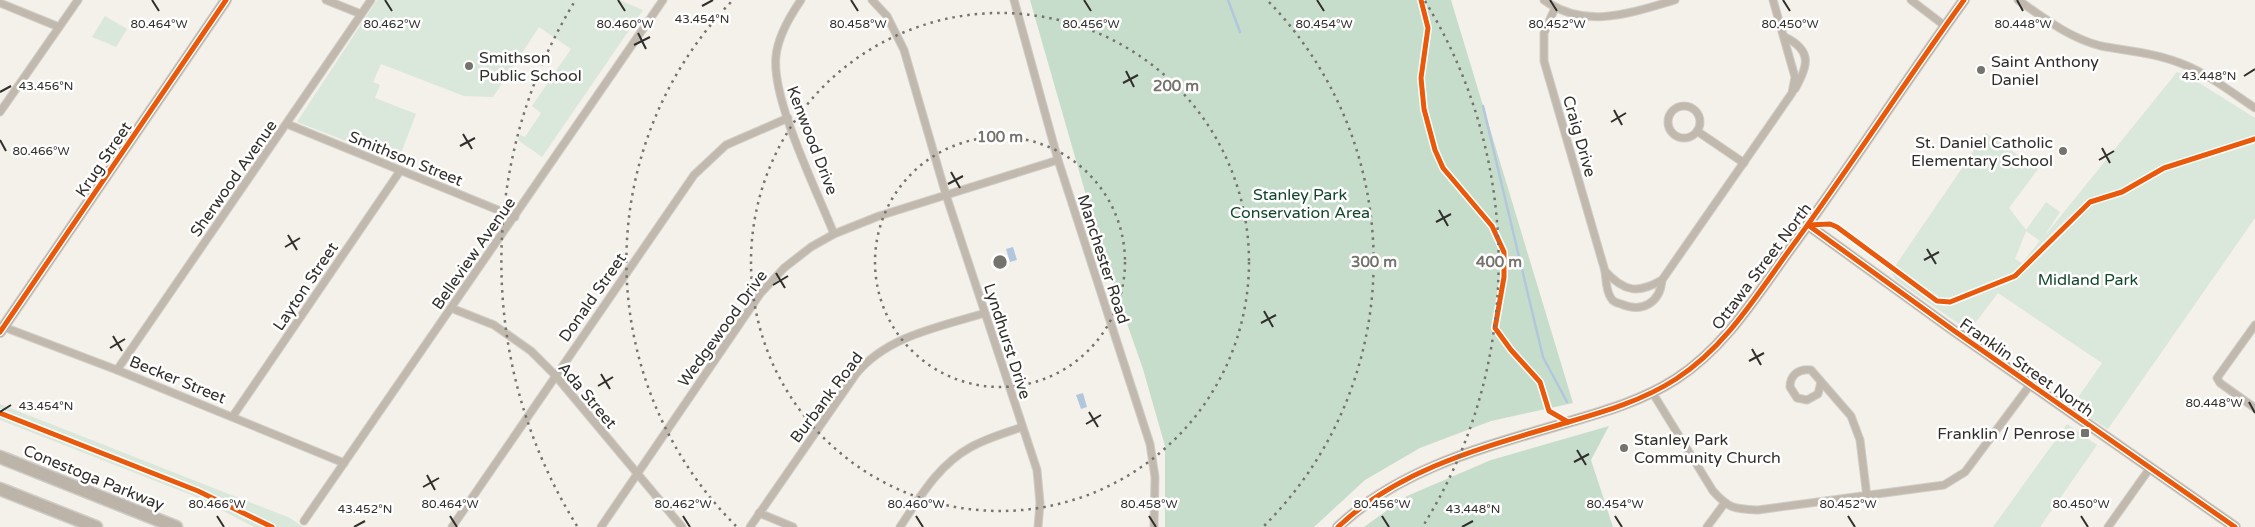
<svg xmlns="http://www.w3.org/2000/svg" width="2255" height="527" font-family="'Varela Round',sans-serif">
<rect width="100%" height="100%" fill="#f4f0ea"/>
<!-- green -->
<g fill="#dae7db" fill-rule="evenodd">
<path d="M377,0H619L643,10L542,157L518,140L520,135L525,137L541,113L532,106L571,49L539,27L493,97L464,96L381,64L373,82L380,85L375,98L416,114L398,161L297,122Z"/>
<path d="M105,16L127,29L116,47L92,37Z"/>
<path d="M2177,72L2193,79L2255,118V218L2108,429L2072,406L2102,363L1998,293L1969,331L1896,280L1891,272L1986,133L2038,169L2009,208L2026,230L2046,202L2060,212L2043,238ZM2026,231L2040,241L2022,263L2015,259Z"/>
<path d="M0,404L290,518L303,527H254L194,496L0,420Z"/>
<path d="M2067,424L2097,445L2040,527H1993Z"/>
</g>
<!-- forest -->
<g fill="#c7ddcb">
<path d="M1030,0H1451L1573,403L1491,421L1420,448L1365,480L1314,527H1165V446L1143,369L1104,258Z"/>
<path d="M1609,426L1591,460L1613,527H1364L1407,496L1491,460Z"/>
</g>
<!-- water -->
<g fill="#b2c7dd">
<path d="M1013,247L1017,260L1010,262L1006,249Z"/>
<path d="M1083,393L1087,407L1081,409L1076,395Z"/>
</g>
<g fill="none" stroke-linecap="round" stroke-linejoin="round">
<!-- stream -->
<g stroke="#b2c7dd" stroke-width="2.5">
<path d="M1228,0L1240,32"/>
<path d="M1483,106L1543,357L1567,402"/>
</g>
<!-- street casing -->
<g stroke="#d0cdc8" stroke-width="9">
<g id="street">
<path d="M326,0L361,14"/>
<path d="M801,0C790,16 778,36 776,56C771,99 817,191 834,234"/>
<path d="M872,0L887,16L904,50L946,195L1037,470L1040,503L1038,527"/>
<path d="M1014,0L1058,160L1150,444L1155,477L1154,527"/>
<path d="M1544,0C1585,30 1631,13 1675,0"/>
<path d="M1911,0L1945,26"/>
<path d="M2018,0C2044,18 2069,38 2101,46C2128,51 2154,53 2180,63C2207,73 2231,92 2255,108"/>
<path d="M0,3L59,27"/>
<path d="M1555,8L1544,33V61L1605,271C1624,292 1638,294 1662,280L1792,93L1795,77L1773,0"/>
<path d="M1785,37C1813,51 1808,66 1795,89"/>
<circle cx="1684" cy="122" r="16"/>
<path d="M0,112L78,0"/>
<path d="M287,124L515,217"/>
<path d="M1697,131L1744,163"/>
<path d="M1605,271C1606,280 1606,291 1611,298C1613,302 1617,303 1621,304C1642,313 1660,303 1662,280"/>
<path d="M451,308L494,325L531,351L555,375L682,527"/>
<path d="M2255,325L2217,378L2220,383L2255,408"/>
<path d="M1,326L117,370L344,463"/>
<path d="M117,370L371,0"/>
<path d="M1821,382L1818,394L1807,400L1797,398L1790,387C1790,375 1799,368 1811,370L1851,416L1860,440L1867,497"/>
<path d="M1652,392L1713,491C1729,509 1735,509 1758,510L1944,485L1965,472L2030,385"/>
<path d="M233,416L400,171"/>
<path d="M759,513L793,527"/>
<path d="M304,521L663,0"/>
<path d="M452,527L694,175L726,145L788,118"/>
<path d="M601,527L760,294L784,268L811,247L834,234L879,216L1058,160"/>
<path d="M750,527L856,374C887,336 939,327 985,313"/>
<path d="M900,527C920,497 938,465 971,447C987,438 1005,433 1022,427"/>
<path d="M1707,527L1724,504"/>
<path d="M2108,527L2150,468"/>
</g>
</g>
<!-- secondary casing -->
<g stroke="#d0cdc8" stroke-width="12">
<g id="secondary">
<path d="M1808,225L1953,330L2235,527"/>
<path d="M0,332L226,0"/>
<path d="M1338,527C1400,468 1485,447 1565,423C1603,412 1642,401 1676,379C1724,348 1755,298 1788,252C1849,169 1904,83 1964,0"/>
</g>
</g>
<!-- highway casing -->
<g stroke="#d0cdc8" stroke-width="15">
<g id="highway">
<path d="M0,457L176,527"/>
<path d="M0,489L96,527"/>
</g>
</g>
<!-- street -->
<use href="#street" stroke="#c1b9ae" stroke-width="7"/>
<!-- secondary -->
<use href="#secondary" stroke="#b7ada0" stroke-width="10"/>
<!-- highway -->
<use href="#highway" stroke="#bdb4a9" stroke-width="12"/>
<!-- cycleway casing -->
<g stroke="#fff" stroke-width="8">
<g id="cycleway">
<path d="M1421,0L1428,28L1421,78L1424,109L1435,150L1443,168L1492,226L1504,252V277L1495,328L1511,350L1540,382L1549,411L1568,422"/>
<path d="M1808,225L1953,330L2235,527"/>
<path d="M1808,225L1830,224L1837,227L1937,301L1950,302L2015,276L2090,202L2122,192L2164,168L2255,139"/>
<path d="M0,332L226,0"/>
<path d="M0,413L198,491L272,527"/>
<path d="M1338,527C1400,468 1485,447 1565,423C1603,412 1642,401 1676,379C1724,348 1755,298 1788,252C1849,169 1904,83 1964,0"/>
</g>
</g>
<!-- cycleway -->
<use href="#cycleway" stroke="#e8590c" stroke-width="5"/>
</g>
<!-- ticks -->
<path fill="none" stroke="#312f2b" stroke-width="2" d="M152,0L159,11M385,0L392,11M618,0L625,11M851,0L858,11M1084,0L1091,11M1317,0L1324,11M1550,0L1557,11M1783,0L1790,11M2017,0L2023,11M702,6L713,0M638,33L646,49M634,45L650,37M1126,71L1134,87M2244,76L2255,69M1123,83L1138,75M0,92L11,86M1614,110L1622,125M1611,122L1626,113M463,134L472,149M0,140L6,151M460,146L475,138M2102,148L2110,163M2099,160L2114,151M951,172L960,188M948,184L963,176M1439,210L1448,226M1436,222L1451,214M288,235L297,250M285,247L300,238M1927,249L1936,264M1924,260L1939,252M776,273L785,288M773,285L788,276M1264,311L1273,327M1261,323L1276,315M113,336L122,351M110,348L125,339M1752,349L1761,365M1749,361L1764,353M601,374L610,389M598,386L613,377M2249,402L2255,413M0,412L11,405M1089,412L1098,427M1086,424L1101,415M1577,450L1586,465M1574,462L1589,454M427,475L435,490M423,487L439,478M217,516L224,527M450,516L457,527M683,516L690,527M916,516L923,527M1149,516L1156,527M1382,516L1389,527M1615,516L1622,527M1848,516L1855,527M2081,516L2088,527M354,527L365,521M1462,527L1473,521"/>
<!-- distance rings -->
<g fill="none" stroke="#75736e" stroke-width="2.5" stroke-dasharray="2.5 5">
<circle cx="1000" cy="262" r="125"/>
<circle cx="1000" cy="262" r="249"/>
<path d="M736 526A374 374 0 0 1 731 2M1269 2A374 374 0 0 1 1264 526"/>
<path d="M577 526A499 499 0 0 1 575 1M1425 1A499 499 0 0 1 1423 526"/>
</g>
<!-- markers -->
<g fill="#75736e" stroke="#fff" stroke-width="2">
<circle cx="469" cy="66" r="5"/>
<circle cx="1981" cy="70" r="5"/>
<circle cx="2063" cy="151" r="5"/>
<rect x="2080" y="428" width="10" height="10" rx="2.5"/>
<circle cx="1624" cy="448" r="5"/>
</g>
<g text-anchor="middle" stroke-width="5" stroke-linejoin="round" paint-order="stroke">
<!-- poi labels -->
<g font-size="16" fill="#312f2b" stroke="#fff" text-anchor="start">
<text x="479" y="63">Smithson<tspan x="479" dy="18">Public School</tspan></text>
<text x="1991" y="67">Saint Anthony<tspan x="1991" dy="18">Daniel</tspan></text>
<text x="2053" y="148" text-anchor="end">St. Daniel Catholic<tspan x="2053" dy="18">Elementary School</tspan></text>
<text x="2075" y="439" text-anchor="end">Franklin / Penrose</text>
<text x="1634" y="445">Stanley Park<tspan x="1634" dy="18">Community Church</tspan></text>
</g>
<!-- street labels -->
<g font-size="16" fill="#312f2b" stroke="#fff">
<text transform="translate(1580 136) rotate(74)" y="6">Craig Drive</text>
<text transform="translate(813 140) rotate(69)" y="6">Kenwood Drive</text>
<text transform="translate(406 158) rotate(22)" y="6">Smithson Street</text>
<text transform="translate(103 159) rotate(-56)" y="6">Krug Street</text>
<text transform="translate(233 178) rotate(-55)" y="6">Sherwood Avenue</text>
<text transform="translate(473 253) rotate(-55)" y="6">Belleview Avenue</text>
<text transform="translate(1104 259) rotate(72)" y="6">Manchester Road</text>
<text transform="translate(1761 266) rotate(-53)" y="6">Ottawa Street North</text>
<text transform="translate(305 286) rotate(-56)" y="6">Layton Street</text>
<text transform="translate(592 297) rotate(-55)" y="6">Donald Street</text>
<text transform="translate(722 328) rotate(-54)" y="6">Wedgewood Drive</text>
<text transform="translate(1008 341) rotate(72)" y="6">Lyndhurst Drive</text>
<text transform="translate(2027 367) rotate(35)" y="6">Franklin Street North</text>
<text transform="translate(178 379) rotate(22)" y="6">Becker Street</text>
<text transform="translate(588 395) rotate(50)" y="6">Ada Street</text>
<text transform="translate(826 397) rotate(-53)" y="6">Burbank Road</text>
<text transform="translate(94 477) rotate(22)" y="6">Conestoga Parkway</text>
</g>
<!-- park labels -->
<g font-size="16" fill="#12472c" stroke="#fff">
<text x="1300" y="200">Stanley Park<tspan x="1300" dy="18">Conservation Area</tspan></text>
<text x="2088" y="285">Midland Park</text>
</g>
</g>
<g font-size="12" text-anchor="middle" fill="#312f2b" stroke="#fff" stroke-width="5" stroke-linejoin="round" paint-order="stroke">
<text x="702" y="23">43.454°N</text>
<text x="159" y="28">80.464°W</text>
<text x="392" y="28">80.462°W</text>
<text x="625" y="28">80.460°W</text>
<text x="858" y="28">80.458°W</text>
<text x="1091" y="28">80.456°W</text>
<text x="1324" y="28">80.454°W</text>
<text x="1557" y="28">80.452°W</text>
<text x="1790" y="28">80.450°W</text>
<text x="2023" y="28">80.448°W</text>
<text x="2209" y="80">43.448°N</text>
<text x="46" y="90">43.456°N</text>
<text x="41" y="155">80.466°W</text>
<text x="2214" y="407">80.448°W</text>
<text x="46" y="410">43.454°N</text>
<text x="217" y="508">80.466°W</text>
<text x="450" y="508">80.464°W</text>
<text x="683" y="508">80.462°W</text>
<text x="916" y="508">80.460°W</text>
<text x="1149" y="508">80.458°W</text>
<text x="1382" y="508">80.456°W</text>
<text x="1615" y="508">80.454°W</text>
<text x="1848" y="508">80.452°W</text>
<text x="2081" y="508">80.450°W</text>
<text x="365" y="513">43.452°N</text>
<text x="1473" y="513">43.448°N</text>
</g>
<circle cx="1000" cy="262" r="8" fill="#75736e" stroke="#fff" stroke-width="2.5"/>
<g font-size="15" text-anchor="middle" font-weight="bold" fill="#75736e" stroke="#fff" stroke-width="5" stroke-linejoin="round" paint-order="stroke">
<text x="1176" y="91">200 m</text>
<text x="1000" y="142">100 m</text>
<text x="1374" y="267">300 m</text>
<text x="1499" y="267">400 m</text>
</g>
</svg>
